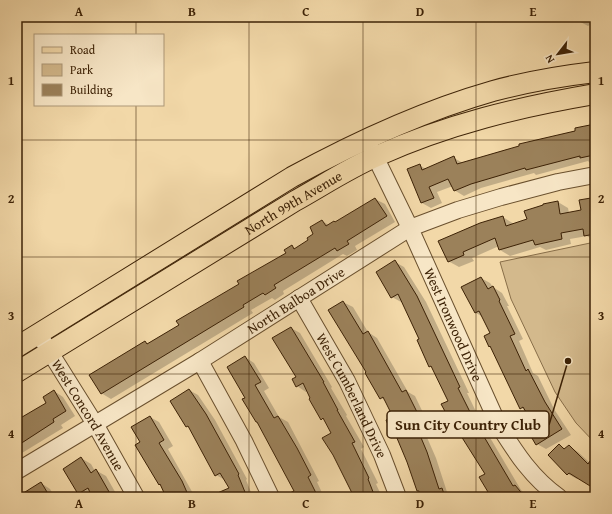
<svg xmlns="http://www.w3.org/2000/svg" width="612" height="514" font-family="'Gentium Book Plus',serif">
<rect width="100%" height="100%" fill="#f2d8a8"/>
<filter id="stains"><feTurbulence type="fractalNoise" baseFrequency=".005" numOctaves="4"/><feColorMatrix values="0 0 0 0 .2 0 0 0 0 .09 0 0 0 0 .02 0 0 0 .5 -.17"/></filter>
<radialGradient id="worn" r=".72"><stop offset=".6" stop-color="#630" stop-opacity="0"/><stop offset="1" stop-color="#630" stop-opacity=".3"/></radialGradient>
<!-- green -->
<path fill="#d3b98c" stroke="#886e49" d="M595,242V443L576,423L555,392L511,299L500,262Z"/>
<!-- shadow -->
<g fill="#0003">
<path d="M574,17H595V22L588,26L575,19Z"/>
<path d="M595,125V162L590,163L588,161L536,175L534,173L481,188L464,196L454,190L453,186L437,192L442,203L431,208L422,203L419,165L426,169L454,158L463,163Z"/>
<path d="M595,198V241L587,236L570,239L571,244L546,250L540,247L510,256L500,250L499,246L472,258L474,261L459,267L448,261L503,217L514,224L528,220L558,202L568,208L569,213L582,211L580,201Z"/>
<path d="M375,199L385,204L395,222L355,246L357,250L347,256L343,254L283,291L284,294L275,300L272,298L251,310L253,313L111,399L101,393L145,342L149,344L180,325L287,254L292,246L296,249L310,240L322,221L329,225L336,223Z"/>
<path d="M395,262L404,267L426,302L469,393H467L482,424L521,490L528,497H498L486,474L461,435L458,436L449,431V401L433,368L430,366L420,340L403,301L401,302L392,297Z"/>
<path d="M481,278L490,283L493,287L502,293L509,306H507L523,339L519,341L533,373L538,376L554,409L571,435L546,449L537,444V429L527,412L521,408L492,347L489,346L491,334L483,317L476,313Z"/>
<path d="M343,302L353,307L368,332L377,338L408,392L415,396L428,423L422,426L436,458L447,492L451,495L452,497H423L421,493L418,491L408,462L396,433L392,431L394,417L386,401L381,398Z"/>
<path d="M291,328L300,333L332,387L331,388L347,415L346,416L364,447L361,449L378,483L376,484L382,497H354L333,433L326,421L322,419L308,391L306,392L297,386V378Z"/>
<path d="M245,357L254,363L269,388L264,391L279,417L288,422L319,481L317,482L324,497H295V491L246,398Z"/>
<path d="M189,390L198,395L215,420L247,479L246,480L253,497H224L230,489L225,480L216,475L190,428L187,426Z"/>
<path d="M54,391L63,397L75,416L61,425L63,428L17,456V421L48,403Z"/>
<path d="M150,417L159,422L173,446L168,449L195,497H167L162,486L160,484L137,445L142,442Z"/>
<path d="M559,445L566,449L569,446L578,452L590,463L595,465V488L578,478L577,479L568,474Z"/>
<path d="M81,458L91,464L95,471H97L106,476L118,497H93V496L86,497L79,493Z"/>
<path d="M41,483L50,489L55,497H26Z"/>
</g>
<!-- building -->
<g fill="#9b815a" stroke="#3d2206">
<path d="M595,124V143L592,144L594,155L580,158V156L526,170L525,168L471,184L454,191L448,179L429,187L434,198L421,203L407,169L420,164L422,170L454,156L457,164L519,146V144L575,131V128Z"/>
<path d="M375,198L387,216L347,241L349,244L337,251L335,248L274,285L276,288L265,295L263,293L243,305L244,307L101,394L89,375L145,341L147,344L179,325L176,321L239,284L237,281L286,253L284,250L292,245L294,249L308,240L307,238L313,234L310,227L322,220L326,226L334,221L335,222Z"/>
<path d="M591,198L595,220V234L584,236L583,229L561,233L562,239L535,245L533,240L499,250L495,238L463,252L464,255L448,262L438,241L480,223L503,216L506,226L527,219L524,211L543,205V204L558,201L560,214L581,210L579,200Z"/>
<path d="M395,260L417,296L460,387L458,388L473,418L513,486L515,485L525,497H491L479,477L485,474L456,428L448,432L441,418L447,415L441,404L448,401L431,366L429,367L417,340L419,339L398,294L391,298L376,272Z"/>
<path d="M481,277L488,289L493,286L500,300L499,301L515,334L510,336L526,371L528,369L545,402L562,429L536,445L529,433L536,429L523,407L520,409L490,346L489,347L484,336L490,333L479,311L475,313L461,287Z"/>
<path d="M343,301L363,334L368,331L402,392L406,390L420,418L414,421L427,452L439,489L442,488L445,497H420L419,491H417L407,462L394,431L391,432L386,420L393,417L383,397L380,399L365,373L366,372L328,310Z"/>
<path d="M291,327L324,382H323L338,410H337L355,442L352,443L369,478L368,479L375,497H354L333,455L322,438L331,433L323,418L321,420L309,399L310,398L303,383L296,387L292,379L296,377L272,338Z"/>
<path d="M245,356L261,382L255,385L274,418L278,416L297,448L311,475L308,477L318,497H281L294,491L257,422H256L242,399L245,398L227,367Z"/>
<path d="M189,389L206,414L239,474L238,475L247,497H208L229,488L220,473L215,476L188,426L186,427L170,401Z"/>
<path d="M54,390L66,411L53,419L54,422L17,446V420L46,403L43,397Z"/>
<path d="M150,416L164,440L159,443L182,481L189,497H166L160,484L159,485L135,445L140,442L131,427Z"/>
<path d="M559,444L564,449L569,445L588,464L590,461L595,464V489L569,473L567,475L548,455Z"/>
<path d="M81,457L91,473L96,469L112,497H92L88,488L78,494L63,469Z"/>
<path d="M41,482L50,497H17Z"/>
</g>
<g fill="none" stroke-linecap="round" stroke-linejoin="round">
<!-- minor casing -->
<g stroke="#6a502e" stroke-width="18">
<g id="minor">
<path id="s1" d="M370,146L410,228L499,426C516,453 532,478 559,497"/>
<path id="s2" d="M299,298L347,381L382,455L398,497"/>
<path id="s3" d="M38,333L95,424L136,497"/>
<path d="M200,361L244,441L271,497"/>
<path id="s4" d="M17,471L200,361L410,228L458,210L501,197L558,182L595,175"/>
</g>
</g>
<!-- major casing -->
<g stroke="#3d2206" stroke-width="22">
<g id="major">
<path d="M17,347L292,177C356,142 423,111 493,91C526,82 561,76 595,72"/>
<path id="s5" d="M17,372L295,201C322,186 349,168 377,156C448,124 519,107 595,94"/>
</g>
</g>
<!-- minor -->
<use href="#minor" stroke="#f7e6c6" stroke-width="16"/>
<!-- major -->
<use href="#major" stroke="#f2d8a8" stroke-width="20"/>
</g>
<!-- grid -->
<path fill="none" stroke="#3d2206" stroke-width="1" stroke-opacity="0.55" d="M136,17V35M249,17V497M363,17V497M476,17V497M136,105V497M17,140H595M17,257H595M17,374H595"/>
<g text-anchor="middle" stroke-width="4" stroke-linejoin="round" paint-order="stroke">
<!-- street labels -->
<g font-size="14" fill="#3d2206" stroke="#f7e6c6">
<text dy="5" stroke="none"><textPath href="#s5" startOffset="324">North 99th Avenue</textPath></text>
<text dy="5" stroke="none"><textPath href="#s4" startOffset="327">North Balboa Drive</textPath></text>
<text dy="5" stroke="none"><textPath href="#s1" startOffset="197">West Ironwood Drive</textPath></text>
<text dy="5" stroke="none"><textPath href="#s2" startOffset="111">West Cumberland Drive</textPath></text>
<text dy="5" stroke="none"><textPath href="#s3" startOffset="96">West Concord Avenue</textPath></text>
</g>
</g>
<!-- callouts -->
<path fill="none" stroke="#3d2206" stroke-width="1.5" d="M568 361L549 425"/>
<circle fill="#3d2206" stroke="#f7e6c6" stroke-width="1.5" cx="568" cy="361" r="4"/>
<rect fill="#f7e6c6" stroke="#3d2206" stroke-width="1.5" x="387" y="411" width="162" height="27" rx="4"/>
<g font-size="15" text-anchor="middle" font-weight="bold" fill="#3d2206">
<text x="468" y="430">Sun City Country Club</text>
</g>
<!-- margin -->
<rect width="612" height="514" fill="none" stroke="#f2d8a8" stroke-width="44"/>
<!-- legend -->
<rect x="34" y="34" width="130" height="72" fill="#f7e6c6" stroke="#ad9879"/>
<rect x="42" y="47" width="20" height="6" fill="#f2d8a8" stroke="#ad9879"/>
<text x="70" y="54" font-size="12" fill="#3d2206">Road</text>
<rect x="42" y="64" width="20" height="12" fill="#d3b98c" stroke="#ad9879"/>
<text x="70" y="74" font-size="12" fill="#3d2206">Park</text>
<rect x="42" y="84" width="20" height="12" fill="#9b815a" stroke="#ad9879"/>
<text x="70" y="94" font-size="12" fill="#3d2206">Building</text>
<!-- north arrow -->
<g transform="translate(558 54) rotate(239)" stroke="#f7e6c6" stroke-width="3" paint-order="stroke">
<path d="M0-3L7 15L0 10L-7 15Z" fill="#3d2206"/>
<text y="-6" font-size="11" font-weight="bold" text-anchor="middle" fill="#3d2206">N</text>
</g>
<rect x="22" y="22" width="568" height="470" fill="none" stroke="#3d2206" stroke-width="1.5"/>
<g font-size="13" text-anchor="middle" font-weight="bold" fill="#3d2206">
<text x="79" y="16">A</text>
<text x="192" y="16">B</text>
<text x="306" y="16">C</text>
<text x="420" y="16">D</text>
<text x="533" y="16">E</text>
<text x="11" y="85">1</text>
<text x="601" y="85">1</text>
<text x="11" y="203">2</text>
<text x="601" y="203">2</text>
<text x="11" y="320">3</text>
<text x="601" y="320">3</text>
<text x="11" y="438">4</text>
<text x="601" y="438">4</text>
<text x="79" y="508">A</text>
<text x="192" y="508">B</text>
<text x="306" y="508">C</text>
<text x="420" y="508">D</text>
<text x="533" y="508">E</text>
</g>
<rect width="100%" height="100%" filter="url(#stains)"/>
<rect width="100%" height="100%" fill="url(#worn)"/>
</svg>
